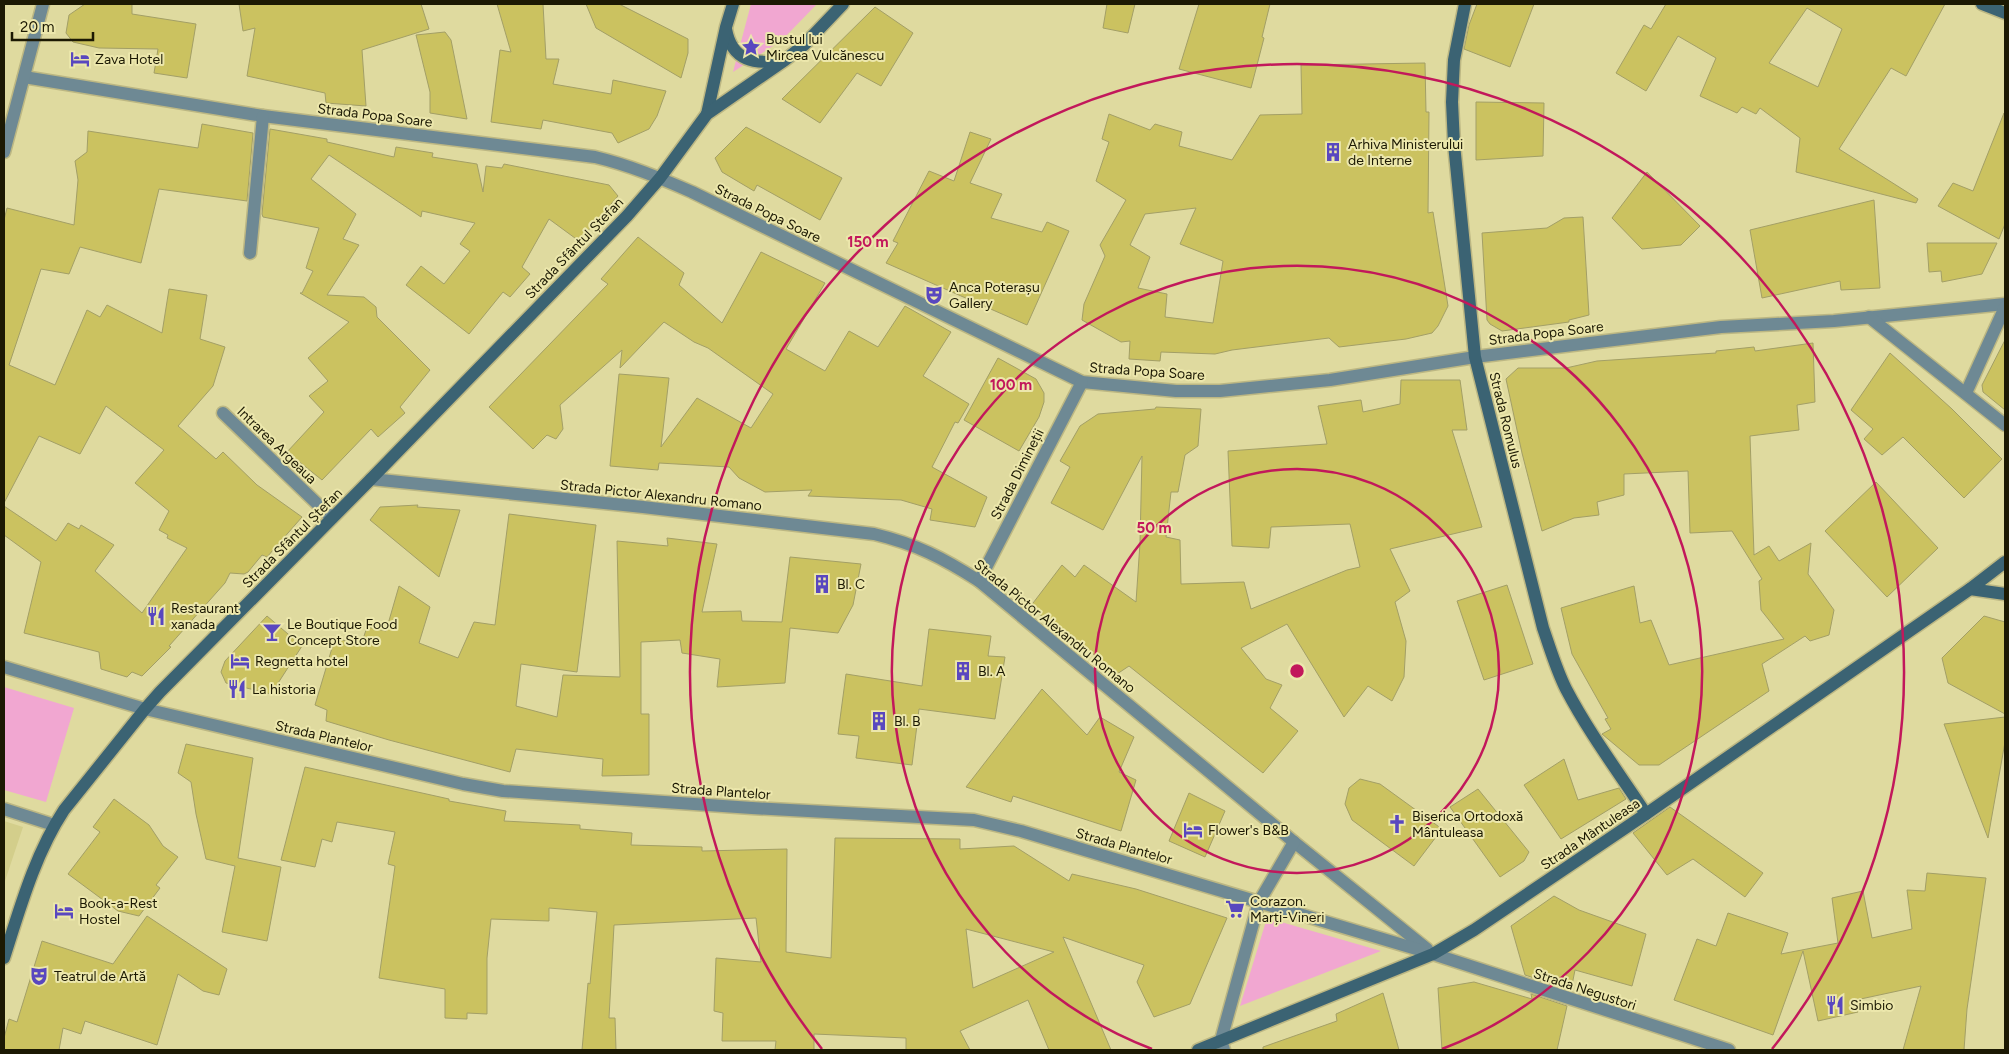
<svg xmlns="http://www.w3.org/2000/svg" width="2009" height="1054" font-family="Figtree,sans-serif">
<rect width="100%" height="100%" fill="#dfda9f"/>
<!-- built -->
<path fill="#d3ce8b" d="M4,821L23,827L4,884Z"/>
<!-- green -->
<g fill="#f1a7d1">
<path d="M751,4H817L782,40L733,72Z"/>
<path d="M4,687L74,708L46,802L4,790Z"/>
<path d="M1267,918L1381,951L1240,1006Z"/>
</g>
<!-- building -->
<g fill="#cbc260" stroke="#a39f66" fill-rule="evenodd">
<path d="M85,4H132V14L196,24L187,78L154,73L158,49L99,48L73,42L66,33L69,15Z"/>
<path d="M239,4H421L429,29L362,50L366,106L326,103L325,93L247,76L255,28L243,31Z"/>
<path d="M497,4H543L546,59H559L553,84L611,94L613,80L666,91L657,116L649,129L618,143L612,133L543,120L541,129L491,122L500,50L511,52Z"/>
<path d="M586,4H619L688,39V53L681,78L596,28Z"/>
<path d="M1107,4H1135L1128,33L1103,28Z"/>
<path d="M1199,4H1270L1262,37L1264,38L1251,88L1179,69Z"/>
<path d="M1477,4H1534L1510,67L1464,49L1469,25Z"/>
<path d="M1666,4H1945L1906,76L1891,68L1839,149L1918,199L1916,203L1796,172L1800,138L1760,108L1756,114L1742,107L1737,113L1700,96L1716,58L1678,36L1646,91L1616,73L1644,25L1651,29ZM1807,8L1842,29L1818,87L1769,63Z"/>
<path d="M875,7L913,33L881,86L857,73L820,123L782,99Z"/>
<path d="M445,32L451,40L467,119L430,113V92L416,35Z"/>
<path d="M1425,63L1426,112H1429L1428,213L1433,212L1448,306L1438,326L1432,333L1406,339L1339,347L1329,338L1232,350L1215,354L1161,352L1160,361L1129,359L1130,341L1121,342L1082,320L1084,304L1105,256L1100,245L1126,200L1096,181L1109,142L1102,139L1109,114L1150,130L1155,124L1182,132L1179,146L1232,160L1260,115L1302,114L1301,65ZM1196,208L1180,244L1223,261L1213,323L1165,317L1167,294L1138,288L1150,257L1130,245L1145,214Z"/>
<path d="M1476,102L1544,103L1543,156L1476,160Z"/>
<path d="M2004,113L2005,224L1999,239L1938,206L1953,183L1973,191Z"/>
<path d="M202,124L253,133L247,201L159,189L141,263L80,247L69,274L41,269L9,365L55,385L87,310L100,317L107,305L162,333L169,289L207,295L200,339L225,347L213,386L178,426L216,459L223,452L257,485L302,517L267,557L262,555L248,572L244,574L230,573L225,583L169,646L171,647L142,676L132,672L127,677L101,669L99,652L24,633L41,562L4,535V506L56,541L68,523L79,529L81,525L114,545L95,571L142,613L187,548L167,538L168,535L159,530L169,511L135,483L164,450L106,406L80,454L39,436L4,503V220L7,208L74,225L78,180L75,161L87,152L88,131L198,148Z"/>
<path d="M746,127L842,178L820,220L757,185L754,191L722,172L715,158Z"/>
<path d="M270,129L327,139V142L394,157L396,147L433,153L432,157L477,164L483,192L486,166L502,168L504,164L609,185L618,196L579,241L549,219L522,267L530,274L510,297L503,292L469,334L406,285L421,266L444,284L470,251L460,244L475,223L422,211L421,217L329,155L311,179L356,214L343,239L359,245L327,295L364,297L376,307L377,317L430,370L400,407L405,413L378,437L371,429L322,480L287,452L324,412L309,396L328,381L308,358L349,322L300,293H302L313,271L306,268L319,228L263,217L262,214Z"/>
<path d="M970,132L991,139L970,183L1002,194L991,218L1042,232L1047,222L1069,231L1027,325L886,263L898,243L893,241L929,171L954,181Z"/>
<path d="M1647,172L1700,226L1681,245L1642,249L1612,218Z"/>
<path d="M1874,200L1880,288L1841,290L1840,281L1762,298L1750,230Z"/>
<path d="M1583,217L1589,315L1569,320V322L1502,331L1490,324L1487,320L1482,233L1547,228L1564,218Z"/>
<path d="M638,237L684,273L679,285L722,323L761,252L825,283L786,349L825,371L849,331L878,347L905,306L951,332L923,376L969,404L958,423L955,422L932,467L987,497L975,527L930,520L932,509L901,500L808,496L812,490L765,492L739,478L729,467L659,463L658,470L610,466L619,374L669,378L661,447L697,398L751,428L773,394L708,348L694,342L664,322L620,368L622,350L560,405L563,429L556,439L547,435L533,449L489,407L608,284L601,279Z"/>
<path d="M1927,243H1997L1982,274L1942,282L1941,271L1929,272Z"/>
<path d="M2005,340V410L1983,392L1982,385Z"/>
<path d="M1813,343L1815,402L1797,405L1799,430L1750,436L1754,555L1769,546L1779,561L1811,543L1808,574L1834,610L1829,635L1810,641L1805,636L1762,664L1769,691L1659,765H1639L1602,734L1611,729L1605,719L1608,718L1572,654L1561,608L1634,586L1640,623L1651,620L1669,665L1784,639L1761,610L1759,581L1762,579L1732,531L1690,533L1688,471L1624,474V495L1597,502L1599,515L1574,518L1542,531L1522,453L1506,379L1518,368H1566L1597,361L1716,353V351L1754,347L1755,351Z"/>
<path d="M1890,353L1952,409L2002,459L1964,498L1903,437L1882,455L1864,439L1873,429L1851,410Z"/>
<path d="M998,358L1036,379L1044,393V402L1039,417L1019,451L964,420Z"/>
<path d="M1401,380H1460L1467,430H1452L1482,527L1390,549L1410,591L1395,602L1406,641L1404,677L1392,701L1368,686L1344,717L1287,624L1241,648L1266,679L1282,685L1270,708L1298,731L1263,773L1129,666L1117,674L1073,637H1069L1030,607L1062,565L1075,577L1084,565L1136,602L1140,543L1142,456L1103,530L1051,503L1070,467L1060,461L1080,426L1098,414L1155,409L1156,407L1201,409L1198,446L1185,455L1178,492H1171L1166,537L1180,540L1181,584L1244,582L1251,609L1347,570L1360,567L1350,524L1271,527L1269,548L1232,546L1228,451L1327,444L1318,406L1361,400L1363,412L1400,404Z"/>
<path d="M1876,482L1938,548L1887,597L1825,531Z"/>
<path d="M418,505L417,507L460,510L439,577L370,520L380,507Z"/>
<path d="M509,514L596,525L577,672L521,664L516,706L557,717L563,675L620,677L617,541L668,546L667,538L717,544L702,612L741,611L742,621L782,622L790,557L861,564L853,605L838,633L790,628L785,683L717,687L720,659L682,653L680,640L641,642V714H649V775L602,776L603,759L516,749L510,772L389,740L326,721L327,710L315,705L335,638L361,645L367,627L386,631L399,586L430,607L419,643L458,658L474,622L495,625Z"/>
<path d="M1507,585L1533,664L1484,680L1457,601Z"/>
<path d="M267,616L302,646L271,694L226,683L221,672L225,661Z"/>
<path d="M1984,616L2005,622V714L1948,683L1942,658Z"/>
<path d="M929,629L991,636L988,656L1005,657L995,719L919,709L912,765L856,758L859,736L838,734L846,674L922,686Z"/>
<path d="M1042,689L1087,735L1100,717L1134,737L1119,772L1136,780L1121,831L1013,796L1011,802L966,787Z"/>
<path d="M2005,717V742L1988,838L1944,724Z"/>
<path d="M186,744L253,758L238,858L281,867L267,941L222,932L235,866L206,859L196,814L191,782L178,773Z"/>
<path d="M1564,759L1578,800L1619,788L1626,799L1561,839L1524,785Z"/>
<path d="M305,767L449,799V801L506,811L504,821L580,825V829L632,833L631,845L702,847V851L787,849L786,952L831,958L835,838L960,839V849L1014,846L1069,881L1072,874L1136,889L1227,918L1190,1004L1154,1017L1137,982L1144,965L1063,937L1111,1050H1049L1028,1000L960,1031L970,1050H906V1038L814,1034V1050H775L776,1041H722L723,1013L714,1011L716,958L761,962L756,918L614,925L609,1018H615L616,1050H582L588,983L590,984L597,912L549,908V921L491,919L487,958V1014L467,1013V1019L445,1018V989L379,978L395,866L388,864L395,832L337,822L332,842L322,839L315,867L281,860ZM966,929L1054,952L973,988Z"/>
<path d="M1360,779L1380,784L1442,829L1414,866L1352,820L1345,804L1349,788Z"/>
<path d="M1478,789L1529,852L1524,861L1500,877L1450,807Z"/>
<path d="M1189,793L1225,811L1205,857L1169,841Z"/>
<path d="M114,799L149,825L163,846L178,857L156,885L160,888L139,916L118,911L68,874L100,832L93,827Z"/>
<path d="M1670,807L1763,873L1745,897L1693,859L1667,875L1633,833Z"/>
<path d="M1927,873L1986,878L1967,1009L1964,1050H1903L1921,986L1856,1000L1858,1012L1818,1021L1803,951L1773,1035L1674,1000L1697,939L1716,946L1728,913L1788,933L1781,954L1838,943L1832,898L1863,891L1872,938L1912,929L1907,890L1925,891Z"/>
<path d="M1554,896L1579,910L1646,934L1632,986L1575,970L1571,990L1525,975L1511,926Z"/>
<path d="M147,916L227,969L219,995L203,991L178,974L157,1045L85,1021L81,1034L63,1028L59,1050H4V1038L9,1019L17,1022L42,941L113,964Z"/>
<path d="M1474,982L1532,999L1531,994L1567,1006L1557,1050H1442L1438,988Z"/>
<path d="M1383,993L1399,1050H1263V1047L1337,1021L1336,1014Z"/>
</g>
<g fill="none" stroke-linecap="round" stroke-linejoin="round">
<!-- street casing -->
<g stroke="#bcb783" stroke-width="15">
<g id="street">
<path d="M24,77L263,116L595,157C629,165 660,178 692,192L1082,382L1176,391H1220L1330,380L1475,357L1721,327L1834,321L2005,304"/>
<path d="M4,152L43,4"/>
<path d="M250,253L263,116"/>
<path d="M1869,317L2005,425"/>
<path d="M1966,393L2005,307"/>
<path d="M223,413L332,518"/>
<path d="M371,479L643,507L874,534C916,544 943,558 979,581L1294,842L1427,949"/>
<path d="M979,581L1082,382"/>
<path d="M4,667L145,709L463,784L503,791L752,808L974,820L1021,831L1433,954L1729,1050"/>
<path d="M4,809L54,825"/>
<path d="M1224,1050L1221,1040L1259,902L1294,842"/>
</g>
</g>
<!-- secondary casing -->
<g stroke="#bcb783" stroke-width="15">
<g id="secondary">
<path d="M1465,4L1454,60L1452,102L1454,144L1475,357L1543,628C1550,648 1556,669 1566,689C1589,733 1619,773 1646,814"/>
<path d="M1982,4L2005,13"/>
<path d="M726,29C732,62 755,64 783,61"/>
<path d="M707,114L726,27L733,4"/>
<path d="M1970,589L2005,594"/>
<path d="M4,958C20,908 35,854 64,810L145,709L160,692L371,479L627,216L660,178L707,114L785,60L804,45L843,4"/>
<path d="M1198,1050L1433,954L1474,930L1646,814L1970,589L2005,562"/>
</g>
</g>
<!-- street -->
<use href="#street" stroke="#6e8994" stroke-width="12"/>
<!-- secondary -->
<use href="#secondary" stroke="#3b6373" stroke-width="12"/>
</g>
<!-- distance rings -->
<g fill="none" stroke="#c2185b" stroke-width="2.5">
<circle cx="1297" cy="671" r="202"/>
<path d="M1152 1049A405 405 0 1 1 1442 1049"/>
<path d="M822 1049A607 607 0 1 1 1772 1049"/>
</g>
<!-- icons -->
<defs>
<g id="sight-bare" transform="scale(1.5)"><path d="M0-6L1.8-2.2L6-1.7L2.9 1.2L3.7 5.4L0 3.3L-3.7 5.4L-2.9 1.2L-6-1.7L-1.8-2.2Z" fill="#5947bf" stroke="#ece7ac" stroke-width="2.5" paint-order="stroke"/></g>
<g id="hotel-bare" transform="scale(1.5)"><path d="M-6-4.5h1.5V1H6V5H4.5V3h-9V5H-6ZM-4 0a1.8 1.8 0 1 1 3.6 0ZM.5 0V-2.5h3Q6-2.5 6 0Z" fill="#5947bf" stroke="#ece7ac" stroke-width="2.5" paint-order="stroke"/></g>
<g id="building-bare" transform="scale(1.5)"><path d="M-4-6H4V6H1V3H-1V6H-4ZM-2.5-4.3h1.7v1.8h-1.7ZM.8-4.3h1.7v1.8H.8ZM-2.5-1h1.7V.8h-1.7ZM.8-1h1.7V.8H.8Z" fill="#5947bf" stroke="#ece7ac" stroke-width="2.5" paint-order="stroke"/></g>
<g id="theatre-bare" transform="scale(1.5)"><path d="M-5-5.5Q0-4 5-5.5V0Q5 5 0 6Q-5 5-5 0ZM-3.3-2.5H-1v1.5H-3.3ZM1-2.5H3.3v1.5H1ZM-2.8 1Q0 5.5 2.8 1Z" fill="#5947bf" stroke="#ece7ac" stroke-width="2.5" paint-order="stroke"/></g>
<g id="restaurant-bare" transform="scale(1.5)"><path d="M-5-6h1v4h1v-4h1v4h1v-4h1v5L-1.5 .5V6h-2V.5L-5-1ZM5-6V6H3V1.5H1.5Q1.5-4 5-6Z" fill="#5947bf" stroke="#ece7ac" stroke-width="2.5" paint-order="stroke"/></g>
<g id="bar-bare" transform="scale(1.5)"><path d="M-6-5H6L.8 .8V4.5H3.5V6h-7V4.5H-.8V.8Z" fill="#5947bf" stroke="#ece7ac" stroke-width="2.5" paint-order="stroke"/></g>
<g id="church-bare" transform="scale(1.5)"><path d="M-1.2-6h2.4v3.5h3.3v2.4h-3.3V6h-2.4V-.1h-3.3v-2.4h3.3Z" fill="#5947bf" stroke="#ece7ac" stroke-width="2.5" paint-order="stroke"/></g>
<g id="supermarket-bare" transform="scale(1.5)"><path d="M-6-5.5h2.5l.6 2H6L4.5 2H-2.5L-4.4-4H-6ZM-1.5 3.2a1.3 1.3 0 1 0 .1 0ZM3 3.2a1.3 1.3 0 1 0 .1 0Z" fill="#5947bf" stroke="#ece7ac" stroke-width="2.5" paint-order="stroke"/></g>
</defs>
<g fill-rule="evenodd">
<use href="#sight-bare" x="751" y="47"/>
<use href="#hotel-bare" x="80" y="59"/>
<use href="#building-bare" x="1333" y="152"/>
<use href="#theatre-bare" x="934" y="295"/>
<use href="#building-bare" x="822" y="584"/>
<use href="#restaurant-bare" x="156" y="616"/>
<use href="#bar-bare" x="272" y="632"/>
<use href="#hotel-bare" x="240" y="661"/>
<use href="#building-bare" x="963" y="671"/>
<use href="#restaurant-bare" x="237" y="689"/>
<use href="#building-bare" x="879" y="721"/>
<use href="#church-bare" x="1397" y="824"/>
<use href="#hotel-bare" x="1193" y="830"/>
<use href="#supermarket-bare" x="1235" y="909"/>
<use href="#hotel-bare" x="64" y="911"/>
<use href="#theatre-bare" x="39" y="976"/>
<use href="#restaurant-bare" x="1835" y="1005"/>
</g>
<g text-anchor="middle" stroke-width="4" stroke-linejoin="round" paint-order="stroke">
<!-- poi labels -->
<g font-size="14" fill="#1c1903" stroke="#ece7ac" text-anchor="start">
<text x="766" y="44">Bustul lui<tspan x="766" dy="16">Mircea Vulcănescu</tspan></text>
<text x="95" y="64">Zava Hotel</text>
<text x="1348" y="149">Arhiva Ministerului<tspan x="1348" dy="16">de Interne</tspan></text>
<text x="949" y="292">Anca Poterașu<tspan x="949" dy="16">Gallery</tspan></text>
<text x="837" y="589">Bl. C</text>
<text x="171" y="613">Restaurant<tspan x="171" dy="16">xanada</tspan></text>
<text x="287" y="629">Le Boutique Food<tspan x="287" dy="16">Concept Store</tspan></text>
<text x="255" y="666">Regnetta hotel</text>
<text x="978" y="676">Bl. A</text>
<text x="252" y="694">La historia</text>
<text x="894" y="726">Bl. B</text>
<text x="1412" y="821">Biserica Ortodoxă<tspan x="1412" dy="16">Mântuleasa</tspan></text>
<text x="1208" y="835">Flower's B&amp;B</text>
<text x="1250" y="906">Corazon.<tspan x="1250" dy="16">Marți-Vineri</tspan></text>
<text x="79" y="908">Book-a-Rest<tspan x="79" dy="16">Hostel</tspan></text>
<text x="54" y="981">Teatrul de Artă</text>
<text x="1850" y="1010">Simbio</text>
</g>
<!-- street labels -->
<g font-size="14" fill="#1c1903" stroke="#ece7ac">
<text transform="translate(375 115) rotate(7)" y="5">Strada Popa Soare</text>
<text transform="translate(768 213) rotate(26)" y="5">Strada Popa Soare</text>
<text transform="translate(574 248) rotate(-46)" y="5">Strada Sfântul Ștefan</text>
<text transform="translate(1546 333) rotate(-7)" y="5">Strada Popa Soare</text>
<text transform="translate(1147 371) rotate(4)" y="5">Strada Popa Soare</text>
<text transform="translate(1506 420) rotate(76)" y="5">Strada Romulus</text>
<text transform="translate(277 445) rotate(44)" y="5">Intrarea Argeaua</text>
<text transform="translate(1017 474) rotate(-63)" y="5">Strada Dimineții</text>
<text transform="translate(661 495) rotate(6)" y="5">Strada Pictor Alexandru Romano</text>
<text transform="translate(292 538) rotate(-45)" y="5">Strada Sfântul Ștefan</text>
<text transform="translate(1055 626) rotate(39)" y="5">Strada Pictor Alexandru Romano</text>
<text transform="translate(324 736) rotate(13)" y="5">Strada Plantelor</text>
<text transform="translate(721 791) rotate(4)" y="5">Strada Plantelor</text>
<text transform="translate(1590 834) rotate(-34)" y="5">Strada Mântuleasa</text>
<text transform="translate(1124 846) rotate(16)" y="5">Strada Plantelor</text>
<text transform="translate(1585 989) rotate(18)" y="5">Strada Negustori</text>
</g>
</g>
<circle cx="1297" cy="671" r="8" fill="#c2185b" stroke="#ece7ac" stroke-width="2.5"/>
<g font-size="15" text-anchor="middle" font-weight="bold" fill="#c2185b" stroke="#ece7ac" stroke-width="4" stroke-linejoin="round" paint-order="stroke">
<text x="868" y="247">150 m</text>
<text x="1011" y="390">100 m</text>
<text x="1154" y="533">50 m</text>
</g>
<!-- border -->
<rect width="2009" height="1054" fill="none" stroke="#1c1903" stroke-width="10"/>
<!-- scale -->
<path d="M12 32v8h81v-8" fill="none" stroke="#1c1903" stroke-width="2.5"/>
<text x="20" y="32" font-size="15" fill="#1c1903" stroke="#ece7ac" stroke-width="4" paint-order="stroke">20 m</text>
</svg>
